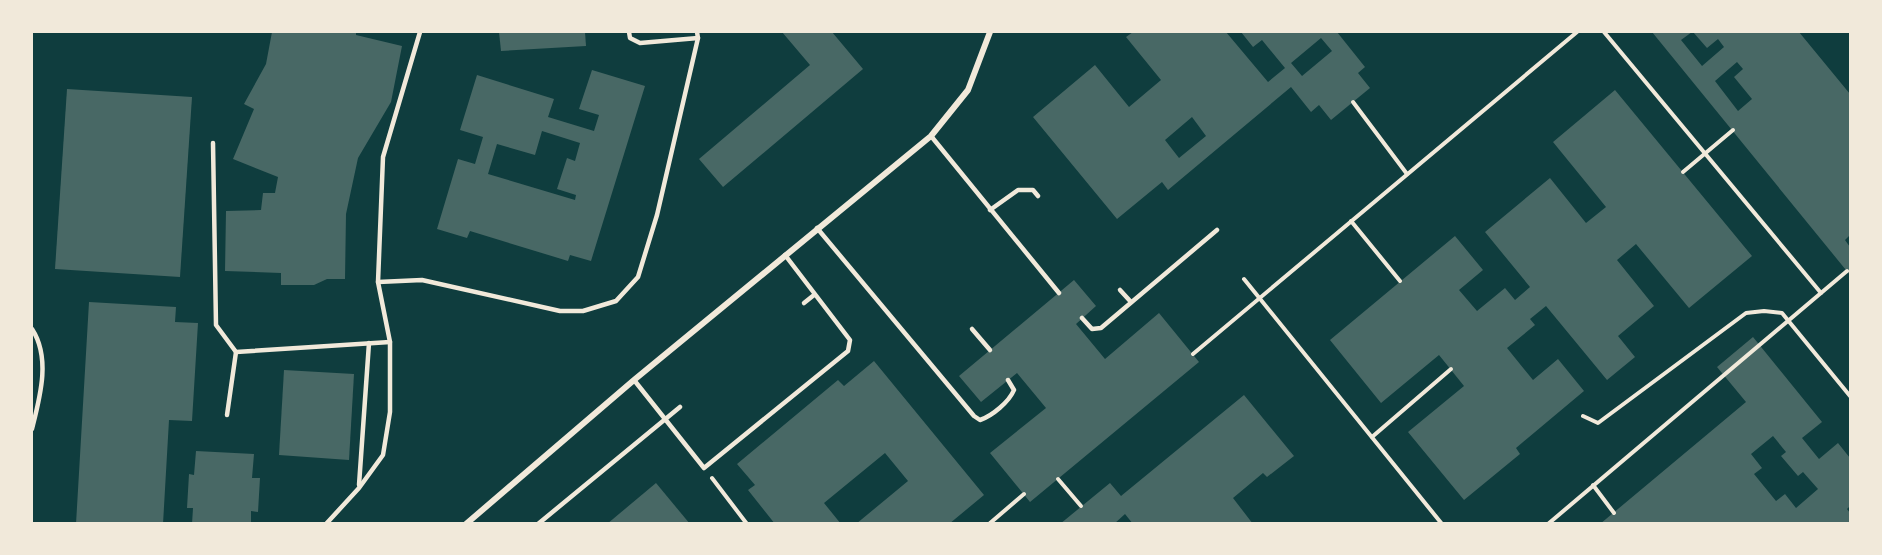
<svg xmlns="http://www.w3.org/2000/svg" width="1882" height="555" font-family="'Golos Text',sans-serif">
<rect width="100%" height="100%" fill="#0f3d3e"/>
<!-- building -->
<g fill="#486865" fill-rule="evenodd">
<path d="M272,32H356V35L402,46L391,102L358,158L346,214L345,279H327L314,285H281V273L225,271L226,211L261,210L263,193H275L278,177L233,159L254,109L244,104L266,64Z"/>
<path d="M499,32H585L586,46L501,51Z"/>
<path d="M782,32H832L863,69L723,187L699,159L810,65Z"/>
<path d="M1133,32H1226L1268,82L1285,68L1262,40L1253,47L1241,32H1337L1365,67L1358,73L1370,88L1331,120L1319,105L1311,112L1291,87L1168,190L1162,182L1117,219L1033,117L1095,65L1129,107L1161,80L1126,37ZM1321,38L1332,51L1302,76L1291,63ZM1192,117L1206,136L1179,158L1165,140Z"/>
<path d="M1652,32H1692L1681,40L1702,66L1724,47L1718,39L1707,48L1693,32H1799L1850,94V235L1845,240L1850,247V275ZM1737,62L1743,69L1734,77L1752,99L1738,111L1715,81Z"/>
<path d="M592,70L645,86L591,261L570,255L568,261L470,231L467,238L437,229L458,159L475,164L483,137L460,130L477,75L554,99L548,117L594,131L599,115L579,109ZM542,131L580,143L575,161L567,158L557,189L576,195L575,200L488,174L497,144L535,155Z"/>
<path d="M67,89L192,97L180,277L55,269Z"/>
<path d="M1615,90L1752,256L1689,308L1636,244L1617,260L1654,306L1618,336L1635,357L1607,380L1546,306L1530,319L1535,325L1507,348L1533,380L1558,359L1584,391L1516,448L1520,454L1464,500L1408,432L1464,386L1439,355L1381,403L1330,340L1455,236L1483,270L1459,290L1477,311L1505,288L1515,300L1530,287L1485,232L1550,178L1586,223L1606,207L1553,142Z"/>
<path d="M1074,280L1096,306L1076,324L1105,359L1159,313L1199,362L1030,502L990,453L1046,408L1017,373L981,402L959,376Z"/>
<path d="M89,302L176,307L175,322L198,323L192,421L169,420L163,524H76Z"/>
<path d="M1753,337L1822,422L1802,438L1819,459L1838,443L1850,458V506L1847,509L1850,513V524H1600L1746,402L1717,367ZM1773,436L1786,452L1781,456L1798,476L1803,472L1818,489L1796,508L1785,494L1776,501L1754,474L1762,468L1751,454Z"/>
<path d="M874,361L984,495L949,524H856L908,481L885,453L824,503L841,524H775L748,490L755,485L737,464L838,380L844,386Z"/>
<path d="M284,370L354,374L349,460L279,455Z"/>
<path d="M1244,395L1294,456L1267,477L1263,473L1233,498L1253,524H1133L1125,514L1114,524H1060L1110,483L1121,496Z"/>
<path d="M196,451L254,454L252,478H260L258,512L251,511V524H192L193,508H187L189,474L194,475Z"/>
<path d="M656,483L690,524H607Z"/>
</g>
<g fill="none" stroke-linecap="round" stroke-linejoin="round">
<!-- path -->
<g stroke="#f1e9da" stroke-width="4">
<path d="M1604,32L1821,293"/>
<path d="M1353,102L1407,174"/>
<path d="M1683,172L1733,130"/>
<path d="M1351,221L1400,281"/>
<path d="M1244,279L1442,524"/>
<path d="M1193,354L1577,32"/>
<path d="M1583,416L1598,423L1746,313L1764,311L1782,313L1850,396"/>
<path d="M1372,437L1451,369"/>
<path d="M712,478L747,524"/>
<path d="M1058,479L1081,506"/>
<path d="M1593,485L1614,513"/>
<path d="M989,524L1024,494"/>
<path d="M1548,524L1847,271"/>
</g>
<!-- service -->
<g stroke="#f1e9da" stroke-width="4.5">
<path d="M629,32L630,38L640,43L698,38"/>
<path d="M931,136L1059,293"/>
<path d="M213,143L216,325L236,352L390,342"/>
<path d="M990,210L1018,190H1033L1038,196"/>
<path d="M817,228L974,416L980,420C992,416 1009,402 1014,390L1008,380"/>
<path d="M378,282L422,280L560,311H583L616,301L638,277L657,215L698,38L697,32"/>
<path d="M1120,290L1131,302"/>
<path d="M804,303L814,295"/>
<path d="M1082,318L1092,329L1101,328L1217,230"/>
<path d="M32,329C51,358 40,397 32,429"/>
<path d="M972,329L990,350"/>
<path d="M634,380L704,468L848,351L850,340L785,255"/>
<path d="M227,415L236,352"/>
<path d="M359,485L369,343"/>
<path d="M326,524L359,488L383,455L390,412V342L378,282L383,157L420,32"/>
<path d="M538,524L680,407"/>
</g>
<!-- minor -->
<path stroke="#f1e9da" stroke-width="6" d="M466,524L634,380L931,136L968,90L990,32"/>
</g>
<!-- border -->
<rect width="1882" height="555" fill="none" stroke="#f1e9da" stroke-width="66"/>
</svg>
